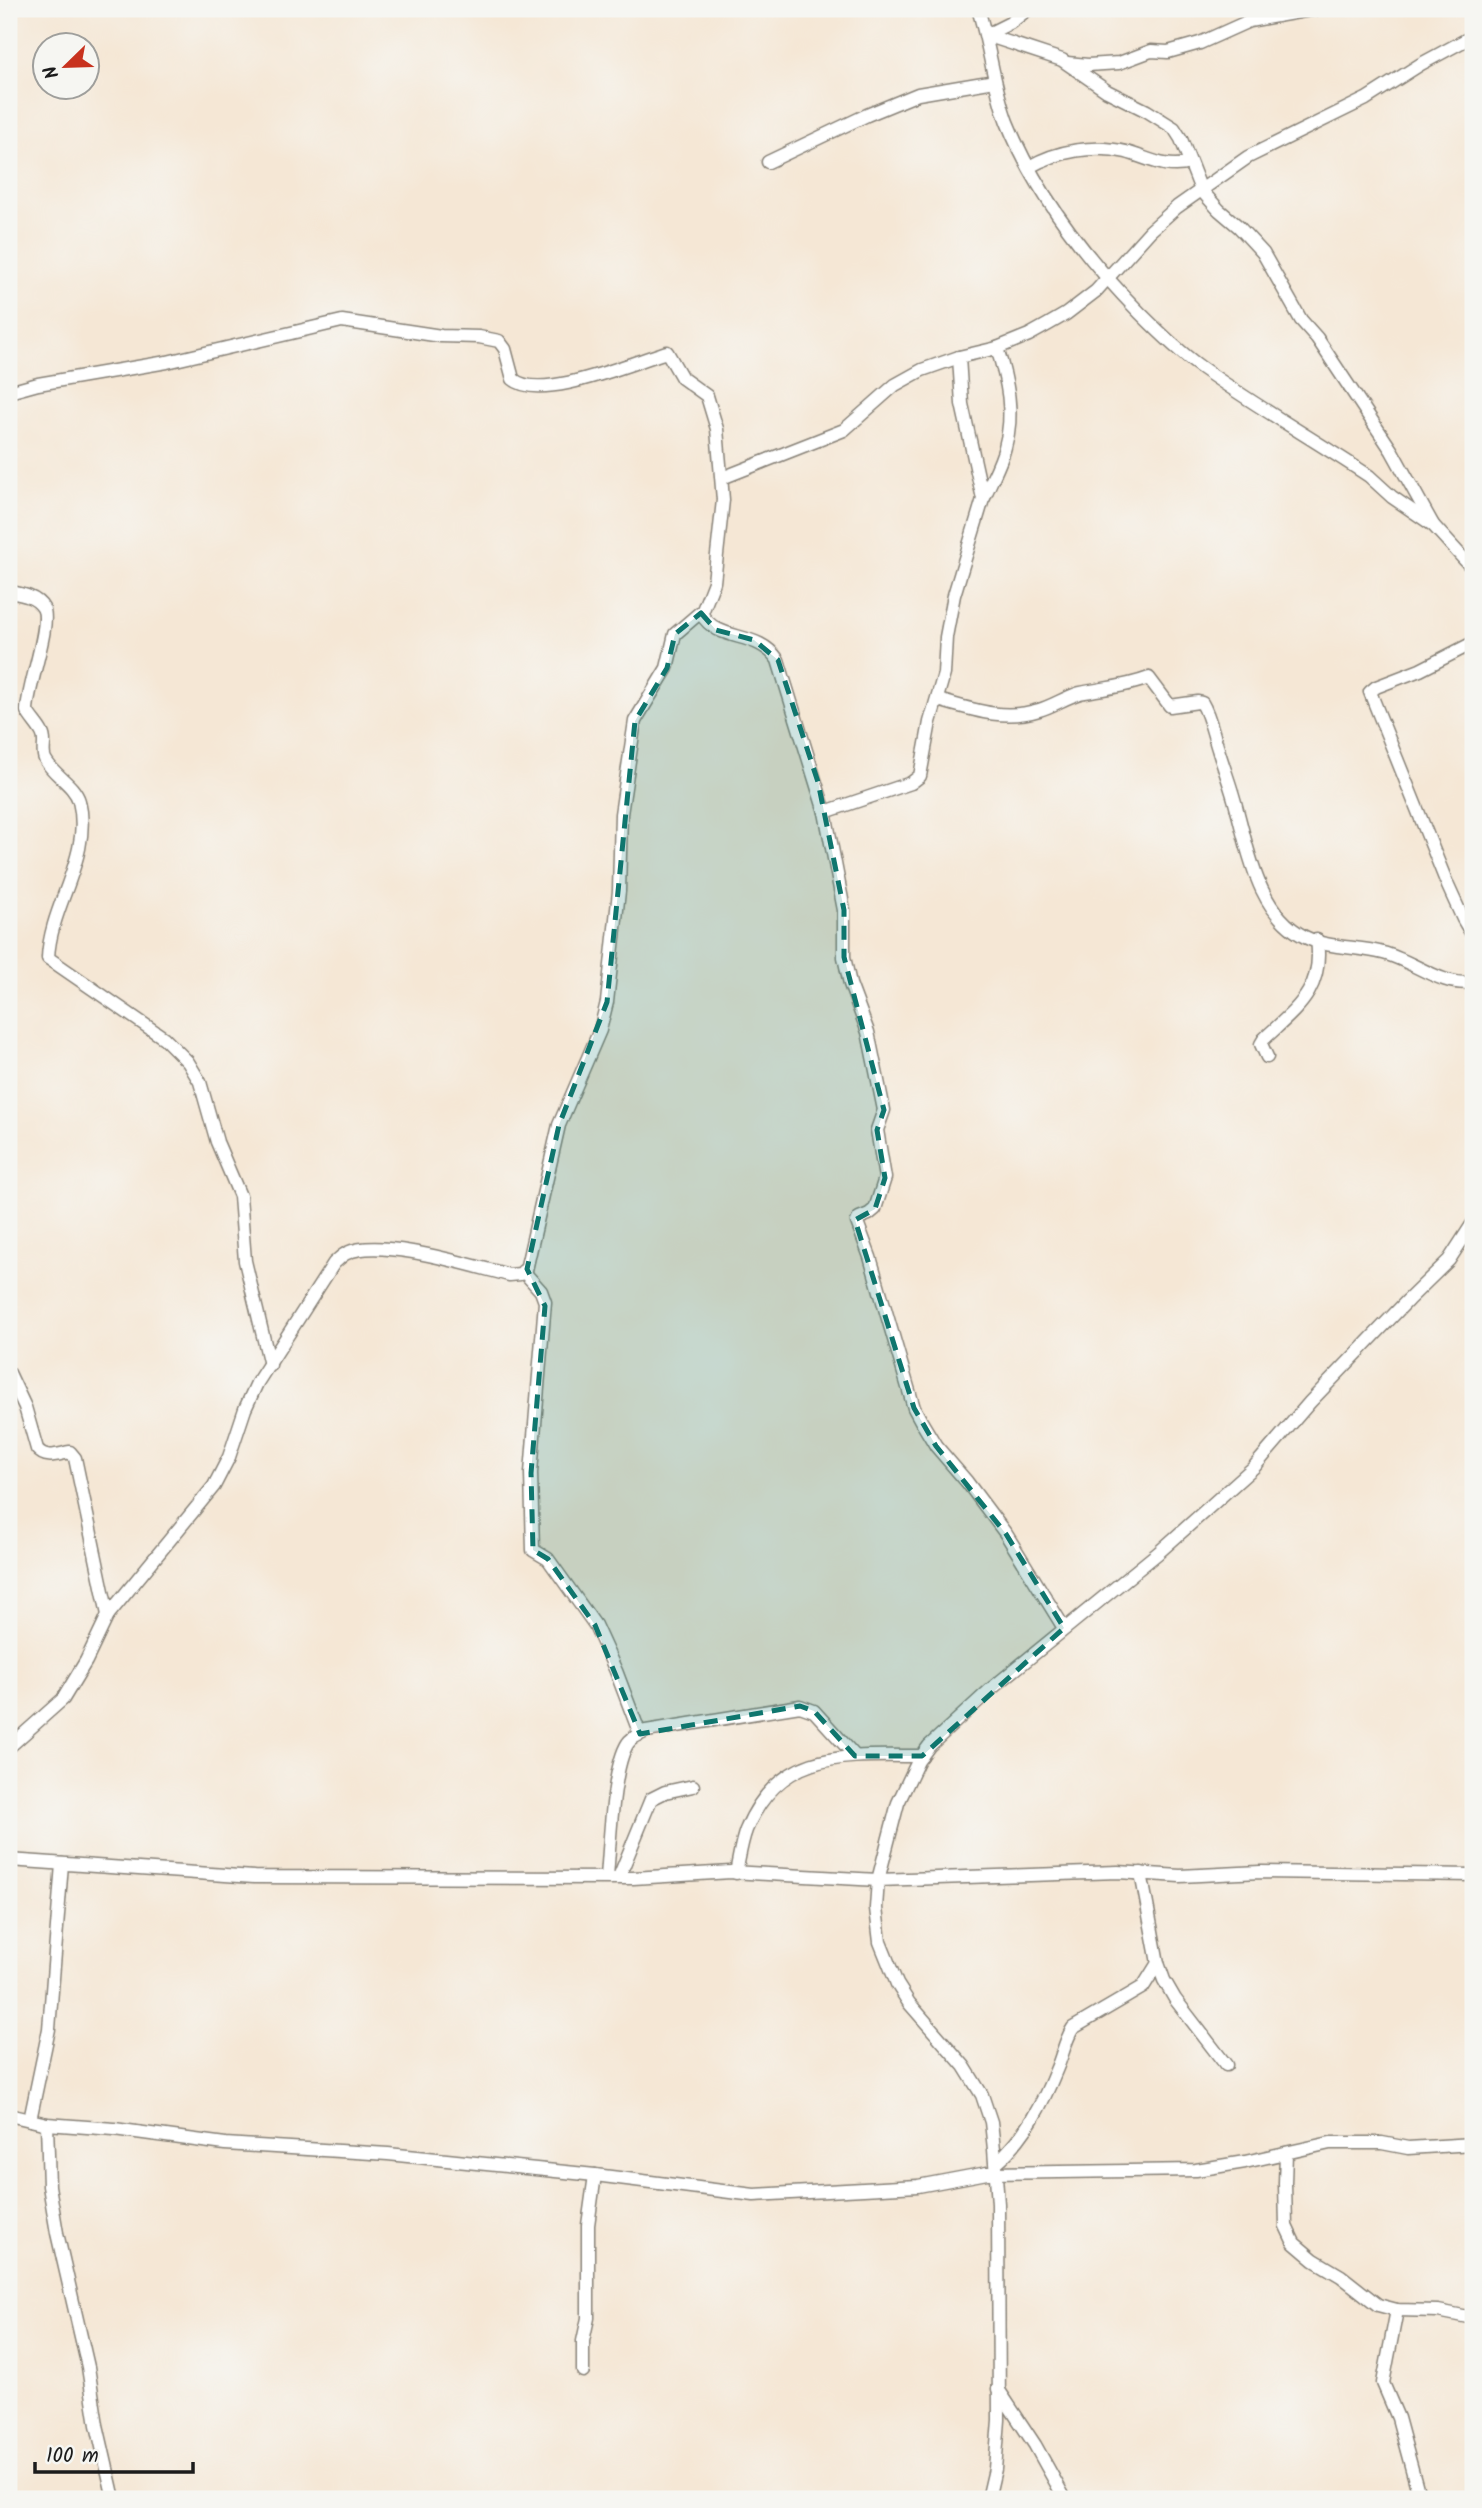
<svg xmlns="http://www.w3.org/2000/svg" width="1482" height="2508" font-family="Kalam,sans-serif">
<rect width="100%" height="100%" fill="#f6f6f2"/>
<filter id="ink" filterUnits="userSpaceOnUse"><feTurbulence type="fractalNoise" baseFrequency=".0143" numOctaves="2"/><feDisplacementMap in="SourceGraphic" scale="14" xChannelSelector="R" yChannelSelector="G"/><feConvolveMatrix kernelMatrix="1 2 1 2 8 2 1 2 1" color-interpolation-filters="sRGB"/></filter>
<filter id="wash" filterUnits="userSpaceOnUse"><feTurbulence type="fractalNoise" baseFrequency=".00686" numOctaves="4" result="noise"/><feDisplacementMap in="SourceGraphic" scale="28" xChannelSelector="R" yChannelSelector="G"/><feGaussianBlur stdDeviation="1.57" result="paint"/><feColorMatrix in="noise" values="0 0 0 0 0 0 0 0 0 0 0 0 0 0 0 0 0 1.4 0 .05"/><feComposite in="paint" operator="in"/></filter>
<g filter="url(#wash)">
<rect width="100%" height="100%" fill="#f5e7d5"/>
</g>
<g filter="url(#ink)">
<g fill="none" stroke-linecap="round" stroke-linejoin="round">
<!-- street casing -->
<g stroke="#888278" stroke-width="15">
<g id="street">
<path d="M978,9C990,46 993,85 1007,122C1036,194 1086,258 1140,313C1158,331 1178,351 1199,366C1254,405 1313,439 1369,476L1392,497L1433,525L1473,569"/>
<path d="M986,35L1062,60L1107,91L1147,111L1174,128L1181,139L1201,190L1219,210L1239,227L1263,253L1301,320L1317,338L1392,451L1433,525"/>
<path d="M986,35L1010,23L1028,9"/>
<path d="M1067,63L1088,65L1119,63L1151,51L1168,52L1200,43L1249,21L1316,9"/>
<path d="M768,162L867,115L918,94L995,81"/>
<path d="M1029,167C1057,151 1094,144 1126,152C1148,158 1166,170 1190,163"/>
<path d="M9,392L38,384L167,362L342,321L441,336L479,337L499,341L505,349L513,379C540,403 635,361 667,352L682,378L707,396L717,429L723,500L714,582L703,610L675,634L667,668L635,721L621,814L619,891L607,1002L600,1030L559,1125L526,1270L520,1274L509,1275C472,1266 380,1237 347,1253C342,1255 338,1260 334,1263L257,1383L245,1409L229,1457L214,1486L108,1615L86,1661L63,1699L9,1747"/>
<path d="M722,478L844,430L895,385L922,370L959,357L997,348L1029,335L1047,325L1066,314L1096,291L1150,231L1177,207L1248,157L1366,99L1421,64L1473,36"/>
<path d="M984,498C990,482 1001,464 1005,447C1015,413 1007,380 997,348"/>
<path d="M9,592C21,594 36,596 43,608C52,623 27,688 27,711C31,719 38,725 42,733C47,741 41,751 45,759C53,775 74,784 79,801C93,856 50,905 48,958L164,1038L188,1062L200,1082L217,1142L240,1196L245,1261L270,1365"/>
<path d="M701,613C718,644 757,629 778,660L825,812L844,910V957L850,984L868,1032L884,1110L877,1130L885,1178L875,1209L869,1214L859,1218L857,1222L870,1257L914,1408L921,1421L936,1446L967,1482L1006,1534L1064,1628"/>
<path d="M1473,643L1420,670L1376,687L1370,692L1448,886L1463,919L1473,936"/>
<path d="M938,700C973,710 1004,721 1039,710C1053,706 1066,697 1080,693C1104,688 1126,687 1149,678L1170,706L1198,702L1202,703C1210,716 1213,734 1218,749C1224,769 1232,789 1237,810C1249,854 1259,914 1305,937C1329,949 1358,946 1383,953C1412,960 1443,988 1473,982"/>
<path d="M825,812L911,783L920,776L930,722L944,674L946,637L954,595L983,499L962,404L959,357"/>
<path d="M1267,1057L1261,1044L1264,1039C1297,1008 1324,990 1317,940"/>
<path d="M523,1271L541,1291L545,1302L531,1473L533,1550L548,1559L595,1625L616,1671L640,1734"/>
<path d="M9,1373L25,1407L37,1449C46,1460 58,1454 70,1452L75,1458L108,1615"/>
<path d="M9,1860L254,1877L633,1878L731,1872L878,1880L1118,1872L1180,1876L1260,1872L1473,1875"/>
<path d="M736,1873C739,1859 741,1843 746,1830C780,1748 847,1756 922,1756"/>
<path d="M1141,1873L1158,1963L1164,1980L1175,1999L1226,2065"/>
<path d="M607,1876C610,1845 612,1767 628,1743C633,1736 640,1735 646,1731L800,1706L814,1711L855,1756"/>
<path d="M619,1877L651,1799L665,1792L693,1786"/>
<path d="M9,2115L47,2124L114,2129L225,2144L388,2154L595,2175L754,2195L918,2186L987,2173L1196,2170L1245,2162L1330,2143H1382L1408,2148L1473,2144"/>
<path d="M30,2120L49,2029L62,1864"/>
<path d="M47,2124L49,2186L57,2233L88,2367L97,2425L114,2499"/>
<path d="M1286,2153L1285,2183L1286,2226L1294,2243L1314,2260L1341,2276L1378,2305L1397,2310L1438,2311L1473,2318"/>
<path d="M996,2163C1025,2138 1043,2103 1057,2068C1063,2054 1065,2040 1073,2028L1143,1987L1158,1963"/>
<path d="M1397,2310L1383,2383L1398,2418L1420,2499"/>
<path d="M583,2371V2341L588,2318V2225L595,2175"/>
<path d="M998,2389L1035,2445L1065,2499"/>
<path d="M988,2499L995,2469L999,2420L998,2204L994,2149L991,2122L982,2095L964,2066L909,2003L897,1984L880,1942L876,1908L878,1880L898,1803L918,1761L929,1746L991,1689L1158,1553L1254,1467L1310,1402L1408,1300L1449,1260L1473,1223"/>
</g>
</g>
<!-- street -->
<use href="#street" stroke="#fff" stroke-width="12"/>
</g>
</g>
<!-- marked area -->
<path fill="#0f766e" fill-opacity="0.2" stroke="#0f766e" stroke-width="5" stroke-dasharray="14 9" stroke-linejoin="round" d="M701,613L716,630L754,640L778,660L818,782L844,910V957L884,1110L877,1130L885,1178L875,1209L855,1220L914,1408L936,1446L1006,1534L1064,1628L922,1756H855L814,1711L800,1706L640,1734L595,1625L548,1559L533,1550L531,1473L545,1306L527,1269L559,1125L607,1002L635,721L667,668L675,634Z"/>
<!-- margin -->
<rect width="1482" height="2508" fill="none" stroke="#f6f6f2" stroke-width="35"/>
<!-- north arrow -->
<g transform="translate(66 66) rotate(247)"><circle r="33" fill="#f6f6f2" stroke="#9f9f9c" stroke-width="2"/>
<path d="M0-5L12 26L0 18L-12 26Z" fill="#c8321e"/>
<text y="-10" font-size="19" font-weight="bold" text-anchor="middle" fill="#1c1c1c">N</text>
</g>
<!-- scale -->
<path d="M35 2462v10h158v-10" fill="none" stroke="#1c1c1c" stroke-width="3.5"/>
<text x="46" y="2462" font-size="21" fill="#1c1c1c" stroke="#f6f6f2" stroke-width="5" paint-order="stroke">100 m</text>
</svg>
